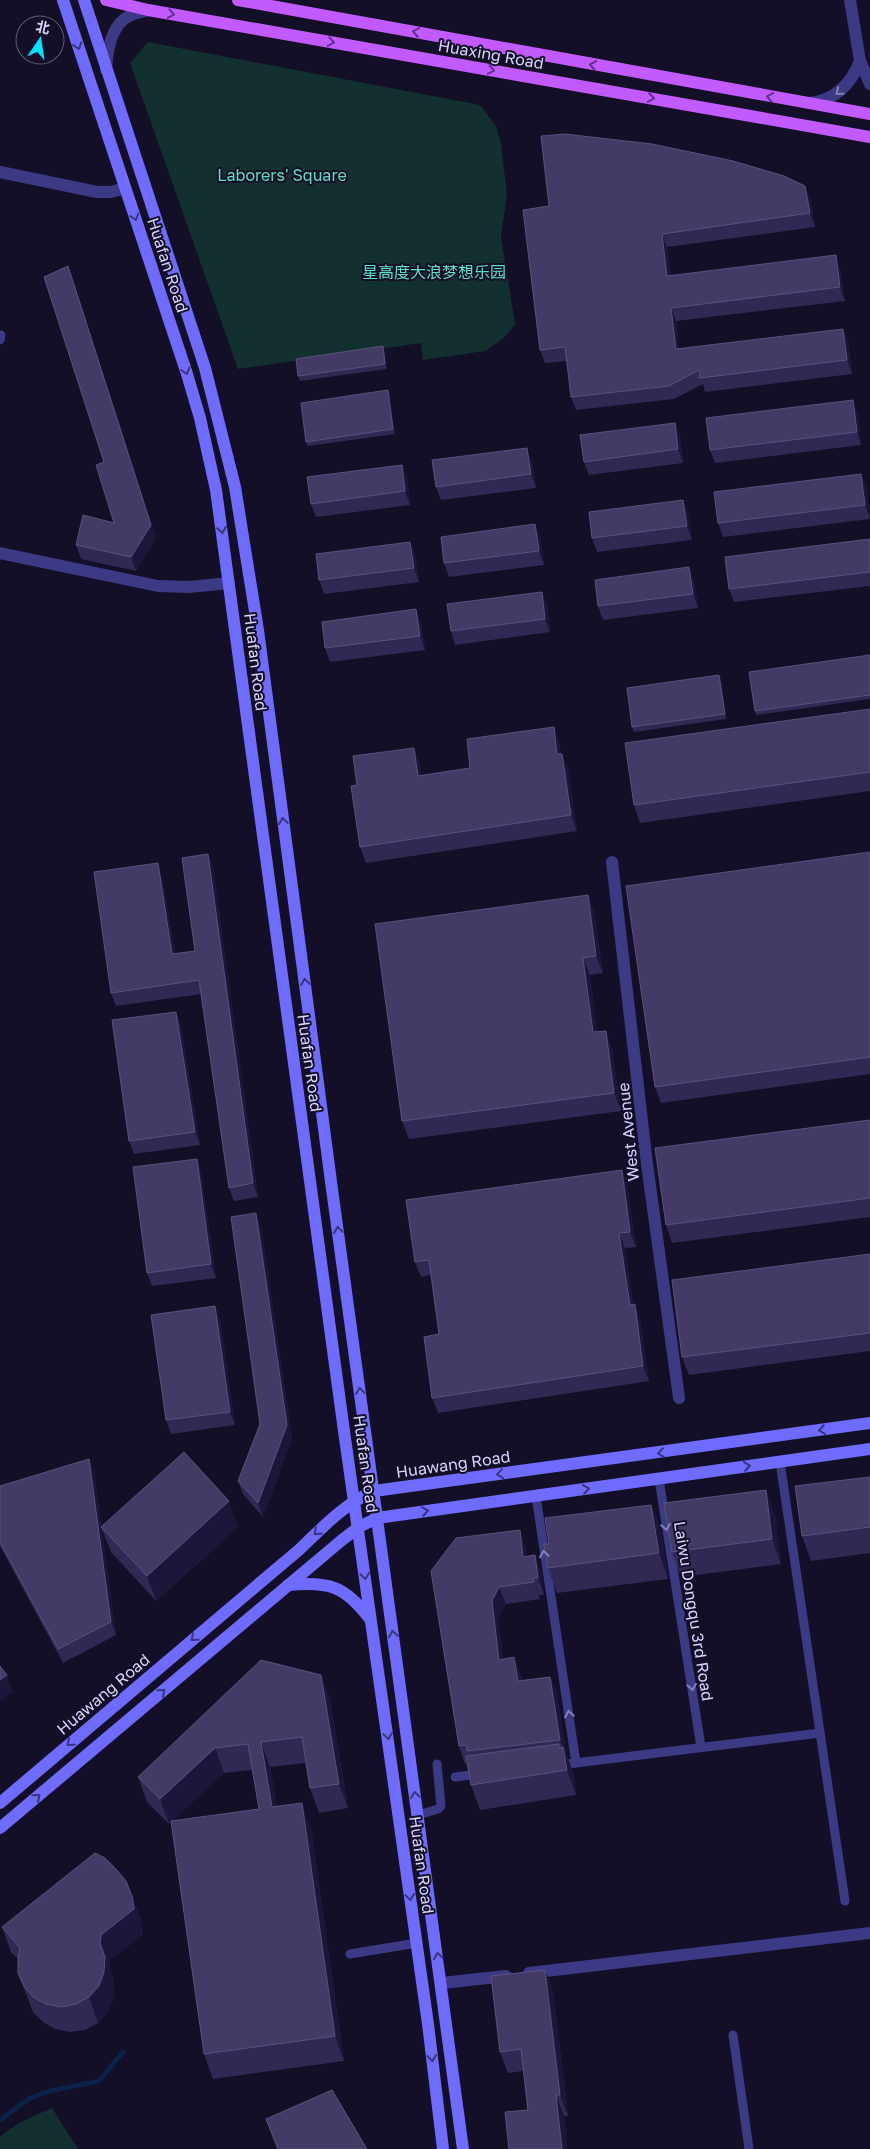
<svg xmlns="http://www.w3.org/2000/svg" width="870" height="2149" font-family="'Golos Text','Noto Sans SC',sans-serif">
<rect width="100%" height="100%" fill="#130f26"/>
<!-- green -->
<g fill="#12302f">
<path d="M148,42L480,105L496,126L501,144L507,194L501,237L515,324L504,338L485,351L423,360L421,343L238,369L130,63Z"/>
<path d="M52,2108L78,2149H0V2137C16,2123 33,2116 52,2108Z"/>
</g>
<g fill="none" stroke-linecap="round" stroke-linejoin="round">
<!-- stream -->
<path stroke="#0c2248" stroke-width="5" d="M0,2120L30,2098L50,2091L99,2081L123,2052"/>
<!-- service -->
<g stroke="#3d3a85" stroke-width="9">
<path d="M0,340L1,335"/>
<path d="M780,1462L845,1901"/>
<path d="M659,1479L701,1747"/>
<path d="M536,1496L576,1763"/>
<path d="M559,1765L820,1733"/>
<path d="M455,1777L479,1774"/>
<path d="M418,1815L438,1809L441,1806L437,1764"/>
<path d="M350,1954L417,1943"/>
<path d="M733,2035L749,2149"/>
</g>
<!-- pedestrian -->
<path stroke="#3d3a85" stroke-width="12" d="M612,862L647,1164L679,1398"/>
<!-- minor -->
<g stroke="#3d3a85" stroke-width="12">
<path d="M0,172L97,192H111L125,188"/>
<path d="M0,553L158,586L189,587L229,583"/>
<path d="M529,1973L870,1933"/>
<path d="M442,1983L506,1976"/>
</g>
<!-- tertiary -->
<g stroke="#3d3a85" stroke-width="12">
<path d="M850,0L860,61L870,84"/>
<path d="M106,70C107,52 111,25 129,16C134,13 142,12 148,10"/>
<path d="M810,103C836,100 851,84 860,61"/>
</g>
<!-- secondary -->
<g stroke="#6f6bff" stroke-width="12">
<path d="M63,0L187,374L200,418L216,490L344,1431L428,2024L443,2149"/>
<path d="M84,0L205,368L235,487L258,630L332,1189L463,2149"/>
<path d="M288,1585C329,1581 345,1586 370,1619"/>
<path d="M0,1803L300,1549C323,1527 344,1504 374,1491L870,1423"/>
<path d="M0,1828L342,1540L359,1527L377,1518L870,1449"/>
</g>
<!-- primary -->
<g stroke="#c25bff" stroke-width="12">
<path d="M106,0L148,10L870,137"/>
<path d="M238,0L870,114"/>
</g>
</g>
<!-- wall -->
<g fill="#312854" fill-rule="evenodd">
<path d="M810,199L815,227L667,247L671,276L840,269L845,301L676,321L679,349L843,329L848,342L852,374L705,392L703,384L674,399L576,410L571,397L567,361L545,363L540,350L523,210Z"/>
<path d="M73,280L156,538L136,571L81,559L76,545L114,523Z"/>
<path d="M385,351L387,369L300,381L298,376Z"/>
<path d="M389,395L395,434L308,446L306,442Z"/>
<path d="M858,413L861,445L715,463L710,450Z"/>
<path d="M680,436L683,463L589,475L584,462Z"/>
<path d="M532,461L536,488L441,500L436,487Z"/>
<path d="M402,465L407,478L410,505L316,517L311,504Z"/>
<path d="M861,474L866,487L870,519L723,537L718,523Z"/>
<path d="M688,513L692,540L597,552L592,538Z"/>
<path d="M535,524L540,538L544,565L449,577L444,563Z"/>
<path d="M870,539V586L734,602L729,589Z"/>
<path d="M410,542L415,555L419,582L324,594L319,580Z"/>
<path d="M694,581L698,608L603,620L598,606Z"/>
<path d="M542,592L547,605L550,632L455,645L451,631Z"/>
<path d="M421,623L425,650L330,662L325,648Z"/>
<path d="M870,655V699L756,715L755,711Z"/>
<path d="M719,675L721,680L726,719L634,732L632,727Z"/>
<path d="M870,709V791L640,823L634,805Z"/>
<path d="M554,727L559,743L561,754H562L568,769L577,831L366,863L360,847L357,785L420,764L421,775L470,768Z"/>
<path d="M870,852V1074L661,1103L655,1087Z"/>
<path d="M208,854L213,867L258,1197L234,1201L229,1188L201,994L116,1006L111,993L162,877L175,954L195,951Z"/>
<path d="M588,895L594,913L603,973L590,975L597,1032L612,1048L621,1111L409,1139L402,1121Z"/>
<path d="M181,1025L200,1145L134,1154L129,1141Z"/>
<path d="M870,1120V1217L672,1243L666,1225Z"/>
<path d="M197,1159L201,1172L216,1278L152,1286L147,1273Z"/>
<path d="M622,1170L627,1185L636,1247L625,1248L633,1304L640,1319L649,1381L438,1413L432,1398L439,1334L431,1275L421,1277L415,1262Z"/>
<path d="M261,1227L292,1438L263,1517L243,1494L238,1481L260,1424Z"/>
<path d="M870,1254V1351L689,1375L682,1357Z"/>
<path d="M220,1319L235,1425L171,1434L166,1420Z"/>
<path d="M89,1459L94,1473L116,1635L63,1663L0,1546V1486Z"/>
<path d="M870,1477V1553L811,1561L802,1536Z"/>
<path d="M651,1505L661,1530L668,1579L557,1593L548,1568L549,1544Z"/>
<path d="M775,1515L781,1564L681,1577L672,1552Z"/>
<path d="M101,1527H238L156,1601L111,1552Z"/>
<path d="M526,1548L527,1556L535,1555L541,1572L544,1595H539L540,1599L506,1604L498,1618L503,1659L521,1674L522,1681L550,1677L557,1694L566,1753L573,1772L576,1795L480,1810L471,1785L467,1763L465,1764L459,1746L431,1571Z"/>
<path d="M321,1675L330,1700L348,1808L319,1813L310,1788L306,1763L270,1767L277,1807L311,1828L344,2061L213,2079L204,2054L171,1821L169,1824L147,1802L138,1777ZM252,1770L259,1809L171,1821L224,1773Z"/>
<path d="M132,1896L141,1921L143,1934L110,1960V1968L114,1983V1997L108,2011L98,2023L85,2030L70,2032L55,2029L43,2022L33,2012L18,1973V1959L11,1952L2,1927Z"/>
<path d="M545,1970L553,1991L568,2116H564L567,2149H509L528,2110L523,2071L508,2073L500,2052Z"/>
<path d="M266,2119L367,2149H277Z"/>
</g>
<!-- shaded-wall -->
<g fill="#1d163a">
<path d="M805,186L810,199L815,227L810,213Z"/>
<path d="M662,234L667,247L672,290L667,276Z"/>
<path d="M836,255L840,269L845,301L840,287Z"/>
<path d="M68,266L156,538L136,571L131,557Z"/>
<path d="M671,308L676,321L681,363L676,349Z"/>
<path d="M843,329L848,342L852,374L847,360Z"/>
<path d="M383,346L385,351L387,369L385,364Z"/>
<path d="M388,390L389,395L395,434L393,429Z"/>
<path d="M853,400L858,413L861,445L857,432Z"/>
<path d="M675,423L680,436L683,463L678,449Z"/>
<path d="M527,448L532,461L536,488L531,474Z"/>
<path d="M402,465L407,478L410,505L405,491Z"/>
<path d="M861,474L866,487L870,519L865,505Z"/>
<path d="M683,500L688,513L692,540L687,526Z"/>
<path d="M535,524L540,538L544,565L539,551Z"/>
<path d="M410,542L415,555L419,582L414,568Z"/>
<path d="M689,567L694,581L698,608L693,594Z"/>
<path d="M542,592L547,605L550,632L545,619Z"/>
<path d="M416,609L421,623L425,650L420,636Z"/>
<path d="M719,675L721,680L726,719L725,714Z"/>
<path d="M554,727L559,743L563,770L557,754Z"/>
<path d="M414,748L420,764L424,791L418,776Z"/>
<path d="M562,754L568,769L577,831L571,815Z"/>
<path d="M208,854L213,867L258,1197L253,1183Z"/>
<path d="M158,863L162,877L177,967L172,954Z"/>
<path d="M588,895L594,913L603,973L596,956Z"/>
<path d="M583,958L590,975L600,1050L593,1032Z"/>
<path d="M176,1012L181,1025L200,1145L195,1132Z"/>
<path d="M606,1031L612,1048L621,1111L614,1093Z"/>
<path d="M197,1159L201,1172L216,1278L211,1264Z"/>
<path d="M622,1170L627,1185L636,1247L630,1232Z"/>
<path d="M256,1213L261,1227L292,1438L263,1517L258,1503L287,1425Z"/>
<path d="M619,1233L625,1248L635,1320L630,1305Z"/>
<path d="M635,1304L640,1319L649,1381L643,1366Z"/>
<path d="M215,1306L220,1319L235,1425L230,1412Z"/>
<path d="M89,1459L94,1473L116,1635L111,1622Z"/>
<path d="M766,1490L775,1515L781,1564L772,1539Z"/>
<path d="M229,1501L238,1527L156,1601L147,1576Z"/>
<path d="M651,1505L661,1530L668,1579L659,1553Z"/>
<path d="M520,1530L526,1548L530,1574L523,1557Z"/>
<path d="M535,1555L541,1572L544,1595L538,1578Z"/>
<path d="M533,1578L539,1595L540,1599L534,1582Z"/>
<path d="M499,1587L506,1604L498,1618L506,1677L499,1660L492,1601Z"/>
<path d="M514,1657L521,1674L524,1699L518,1681Z"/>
<path d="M7,1675L13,1692L0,1702V1680Z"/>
<path d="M321,1675L330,1700L348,1808L339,1784Z"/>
<path d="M550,1677L557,1694L566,1753L573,1772L576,1795L559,1748V1744L566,1764L564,1751L560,1740Z"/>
<path d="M261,1742L270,1767L281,1832L272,1807Z"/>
<path d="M215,1748L224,1773L169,1824L160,1799Z"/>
<path d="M302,1803L311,1828L344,2061L335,2036Z"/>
<path d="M132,1896L141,1921L143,1934L110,1960V1968L114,1983V1997L108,2011L98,2023L89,1997L100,1943L101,1935Z"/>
<path d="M545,1970L553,1991L568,2116L560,2095Z"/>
<path d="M556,2095L564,2116L567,2149H562Z"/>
</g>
<!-- building -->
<g fill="#433a66" stroke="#5a527e">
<path d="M565,134L652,144L733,161L784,176L805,186L810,213L662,234L667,276L836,255L840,287L671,308L676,349L843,329L847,360L700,378L699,370L669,386L571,397L565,347L540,350L523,210L549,206L541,136Z"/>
<path d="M68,266L151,525L131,557L76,545L83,515L114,523L96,465L104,462L44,277Z"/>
<path d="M383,346L385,364L298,376L296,359Z"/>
<path d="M388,390L393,429L306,442L301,403Z"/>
<path d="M853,400L857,432L710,450L706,418Z"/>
<path d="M675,423L678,449L584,462L580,435Z"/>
<path d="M527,448L531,474L436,487L432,460Z"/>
<path d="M402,465L405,491L311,504L307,477Z"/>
<path d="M861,474L865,505L718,523L714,492Z"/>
<path d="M683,500L687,526L592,538L589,512Z"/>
<path d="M535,524L539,551L444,563L441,537Z"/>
<path d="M870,539V572L729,589L725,557Z"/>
<path d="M410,542L414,568L319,580L316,554Z"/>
<path d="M689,567L693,594L598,606L595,580Z"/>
<path d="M542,592L545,619L451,631L447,604Z"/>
<path d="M416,609L420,636L325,648L322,622Z"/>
<path d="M870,655V695L755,711L749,672Z"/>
<path d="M719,675L725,714L632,727L627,688Z"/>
<path d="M870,709V772L634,805L625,743Z"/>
<path d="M554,727L557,754H562L571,815L360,847L351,786L357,785L353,756L414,748L418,776L470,768L467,739Z"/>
<path d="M870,852V1057L655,1087L626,886Z"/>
<path d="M208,854L253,1183L229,1188L199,980L111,993L94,872L158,863L172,954L195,951L182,858Z"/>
<path d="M588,895L596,956L583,958L593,1032L606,1031L614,1093L402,1121L375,924Z"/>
<path d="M176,1012L195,1132L129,1141L112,1020Z"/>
<path d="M870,1120V1198L666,1225L655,1148Z"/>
<path d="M197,1159L211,1264L147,1273L133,1167Z"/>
<path d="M622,1170L630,1232L619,1233L630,1305L635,1304L643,1366L432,1398L424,1337L439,1334L429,1260L415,1262L406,1200Z"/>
<path d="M256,1213L287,1425L258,1503L238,1481L260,1424L231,1217Z"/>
<path d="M870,1254V1333L682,1357L672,1280Z"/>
<path d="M215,1306L230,1412L166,1420L151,1315Z"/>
<path d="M184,1452L229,1501L147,1576L101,1527Z"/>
<path d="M89,1459L111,1622L58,1649L0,1542V1486Z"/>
<path d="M870,1477V1527L802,1536L795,1486Z"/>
<path d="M766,1490L772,1539L672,1552L664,1503Z"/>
<path d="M651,1505L659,1553L548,1568L544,1544H549L545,1518Z"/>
<path d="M520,1530L523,1557L535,1555L538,1578H533L534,1582L499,1587L492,1601L499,1660L514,1657L518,1681L550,1677L560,1740L467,1751L466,1745L459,1746L431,1571L456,1538Z"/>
<path d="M261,1660L321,1675L339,1784L310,1788L302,1737L261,1742L272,1807L302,1803L335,2036L204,2054L171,1821L259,1809L248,1744L215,1748L160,1799L138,1777Z"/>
<path d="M0,1666L7,1675L0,1680Z"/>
<path d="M559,1744V1748L563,1747L567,1770L471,1785L466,1756Z"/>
<path d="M95,1853L105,1858L116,1869L126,1881L132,1896L134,1909L101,1935L100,1943L105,1957L104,1972L99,1986L89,1997L76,2004L61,2007L46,2004L33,1997L24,1986L18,1973V1959L20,1948L2,1927Z"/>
<path d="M545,1970L560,2095H556L562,2149H509L505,2112L528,2110L521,2049L500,2052L491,1976Z"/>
<path d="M332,2090L367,2149H278L266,2119Z"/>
</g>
<!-- one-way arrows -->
<defs><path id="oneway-chevron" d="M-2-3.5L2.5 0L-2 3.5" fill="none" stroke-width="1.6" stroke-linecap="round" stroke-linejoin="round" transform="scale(1.25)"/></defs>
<g stroke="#623188">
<use href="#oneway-chevron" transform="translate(171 14) rotate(10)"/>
<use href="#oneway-chevron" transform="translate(416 32) rotate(-170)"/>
<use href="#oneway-chevron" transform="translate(331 42) rotate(10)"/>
<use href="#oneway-chevron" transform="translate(593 65) rotate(-170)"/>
<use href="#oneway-chevron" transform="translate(491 70) rotate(10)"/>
<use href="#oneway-chevron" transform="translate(770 97) rotate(-170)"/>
<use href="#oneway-chevron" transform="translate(651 98) rotate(10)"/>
</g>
<g stroke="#38347d">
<use href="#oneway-chevron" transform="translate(78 46) rotate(72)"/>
<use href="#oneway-chevron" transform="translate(135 217) rotate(72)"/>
<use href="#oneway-chevron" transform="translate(186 371) rotate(72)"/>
<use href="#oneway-chevron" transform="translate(222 530) rotate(81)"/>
<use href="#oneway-chevron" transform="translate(283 821) rotate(-98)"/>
<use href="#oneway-chevron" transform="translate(305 982) rotate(-98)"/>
<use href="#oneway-chevron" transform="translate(338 1230) rotate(-98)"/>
<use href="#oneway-chevron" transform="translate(360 1391) rotate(-98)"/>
<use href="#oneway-chevron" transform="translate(822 1430) rotate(172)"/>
<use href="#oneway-chevron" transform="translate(661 1453) rotate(173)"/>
<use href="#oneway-chevron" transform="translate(747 1466) rotate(-8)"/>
<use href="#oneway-chevron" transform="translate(500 1474) rotate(173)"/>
<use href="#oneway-chevron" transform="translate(586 1489) rotate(-8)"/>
<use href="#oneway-chevron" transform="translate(425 1511) rotate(-8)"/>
<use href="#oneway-chevron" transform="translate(317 1532) rotate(137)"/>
<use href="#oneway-chevron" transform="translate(365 1576) rotate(82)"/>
<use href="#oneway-chevron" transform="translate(393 1634) rotate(-98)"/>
<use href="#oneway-chevron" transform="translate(194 1638) rotate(140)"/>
<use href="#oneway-chevron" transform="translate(162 1692) rotate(-40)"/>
<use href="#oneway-chevron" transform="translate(388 1736) rotate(82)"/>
<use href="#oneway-chevron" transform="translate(70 1743) rotate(140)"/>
<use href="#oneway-chevron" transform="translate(415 1795) rotate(-98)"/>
<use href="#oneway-chevron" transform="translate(37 1797) rotate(-40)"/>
<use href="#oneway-chevron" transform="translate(410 1897) rotate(82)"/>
<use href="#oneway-chevron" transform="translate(438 1956) rotate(-98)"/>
<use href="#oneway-chevron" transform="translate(432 2058) rotate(83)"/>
</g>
<g stroke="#837fbc">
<use href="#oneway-chevron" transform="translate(839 92) rotate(141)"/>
<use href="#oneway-chevron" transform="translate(666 1527) rotate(81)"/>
<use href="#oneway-chevron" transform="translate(544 1554) rotate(-99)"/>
<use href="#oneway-chevron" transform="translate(692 1687) rotate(81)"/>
<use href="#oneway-chevron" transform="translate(569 1714) rotate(-99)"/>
</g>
<g text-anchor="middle" stroke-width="4" stroke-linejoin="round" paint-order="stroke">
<!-- street labels -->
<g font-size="16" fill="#d9d4ff" stroke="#130f26">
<text transform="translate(491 54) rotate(10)" y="6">Huaxing Road</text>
<text transform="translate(168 265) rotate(72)" y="6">Huafan Road</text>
<text transform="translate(256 662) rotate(83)" y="6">Huafan Road</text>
<text transform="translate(310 1063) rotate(82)" y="6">Huafan Road</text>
<text transform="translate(628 1132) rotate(-96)" y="6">West Avenue</text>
<text transform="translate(366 1464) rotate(82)" y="6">Huafan Road</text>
<text transform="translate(453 1464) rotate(-8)" y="6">Huawang Road</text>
<text transform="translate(694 1611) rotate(81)" y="6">Laiwu Dongqu 3rd Road</text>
<text transform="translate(103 1694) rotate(-40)" y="6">Huawang Road</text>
<text transform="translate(422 1865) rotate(82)" y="6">Huafan Road</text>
</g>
<!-- park labels -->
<g font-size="16" fill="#5fe0c0" stroke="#130f26">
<text x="282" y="181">Laborers' Square</text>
<text x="434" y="278">星高度大浪梦想乐园</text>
</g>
</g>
<!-- north arrow -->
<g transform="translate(40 40) rotate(13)"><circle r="24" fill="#130f26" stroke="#625e7d"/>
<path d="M0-4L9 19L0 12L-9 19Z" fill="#00e5ff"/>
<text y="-8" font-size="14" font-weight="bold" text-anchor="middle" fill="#d9d4ff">北</text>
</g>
</svg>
